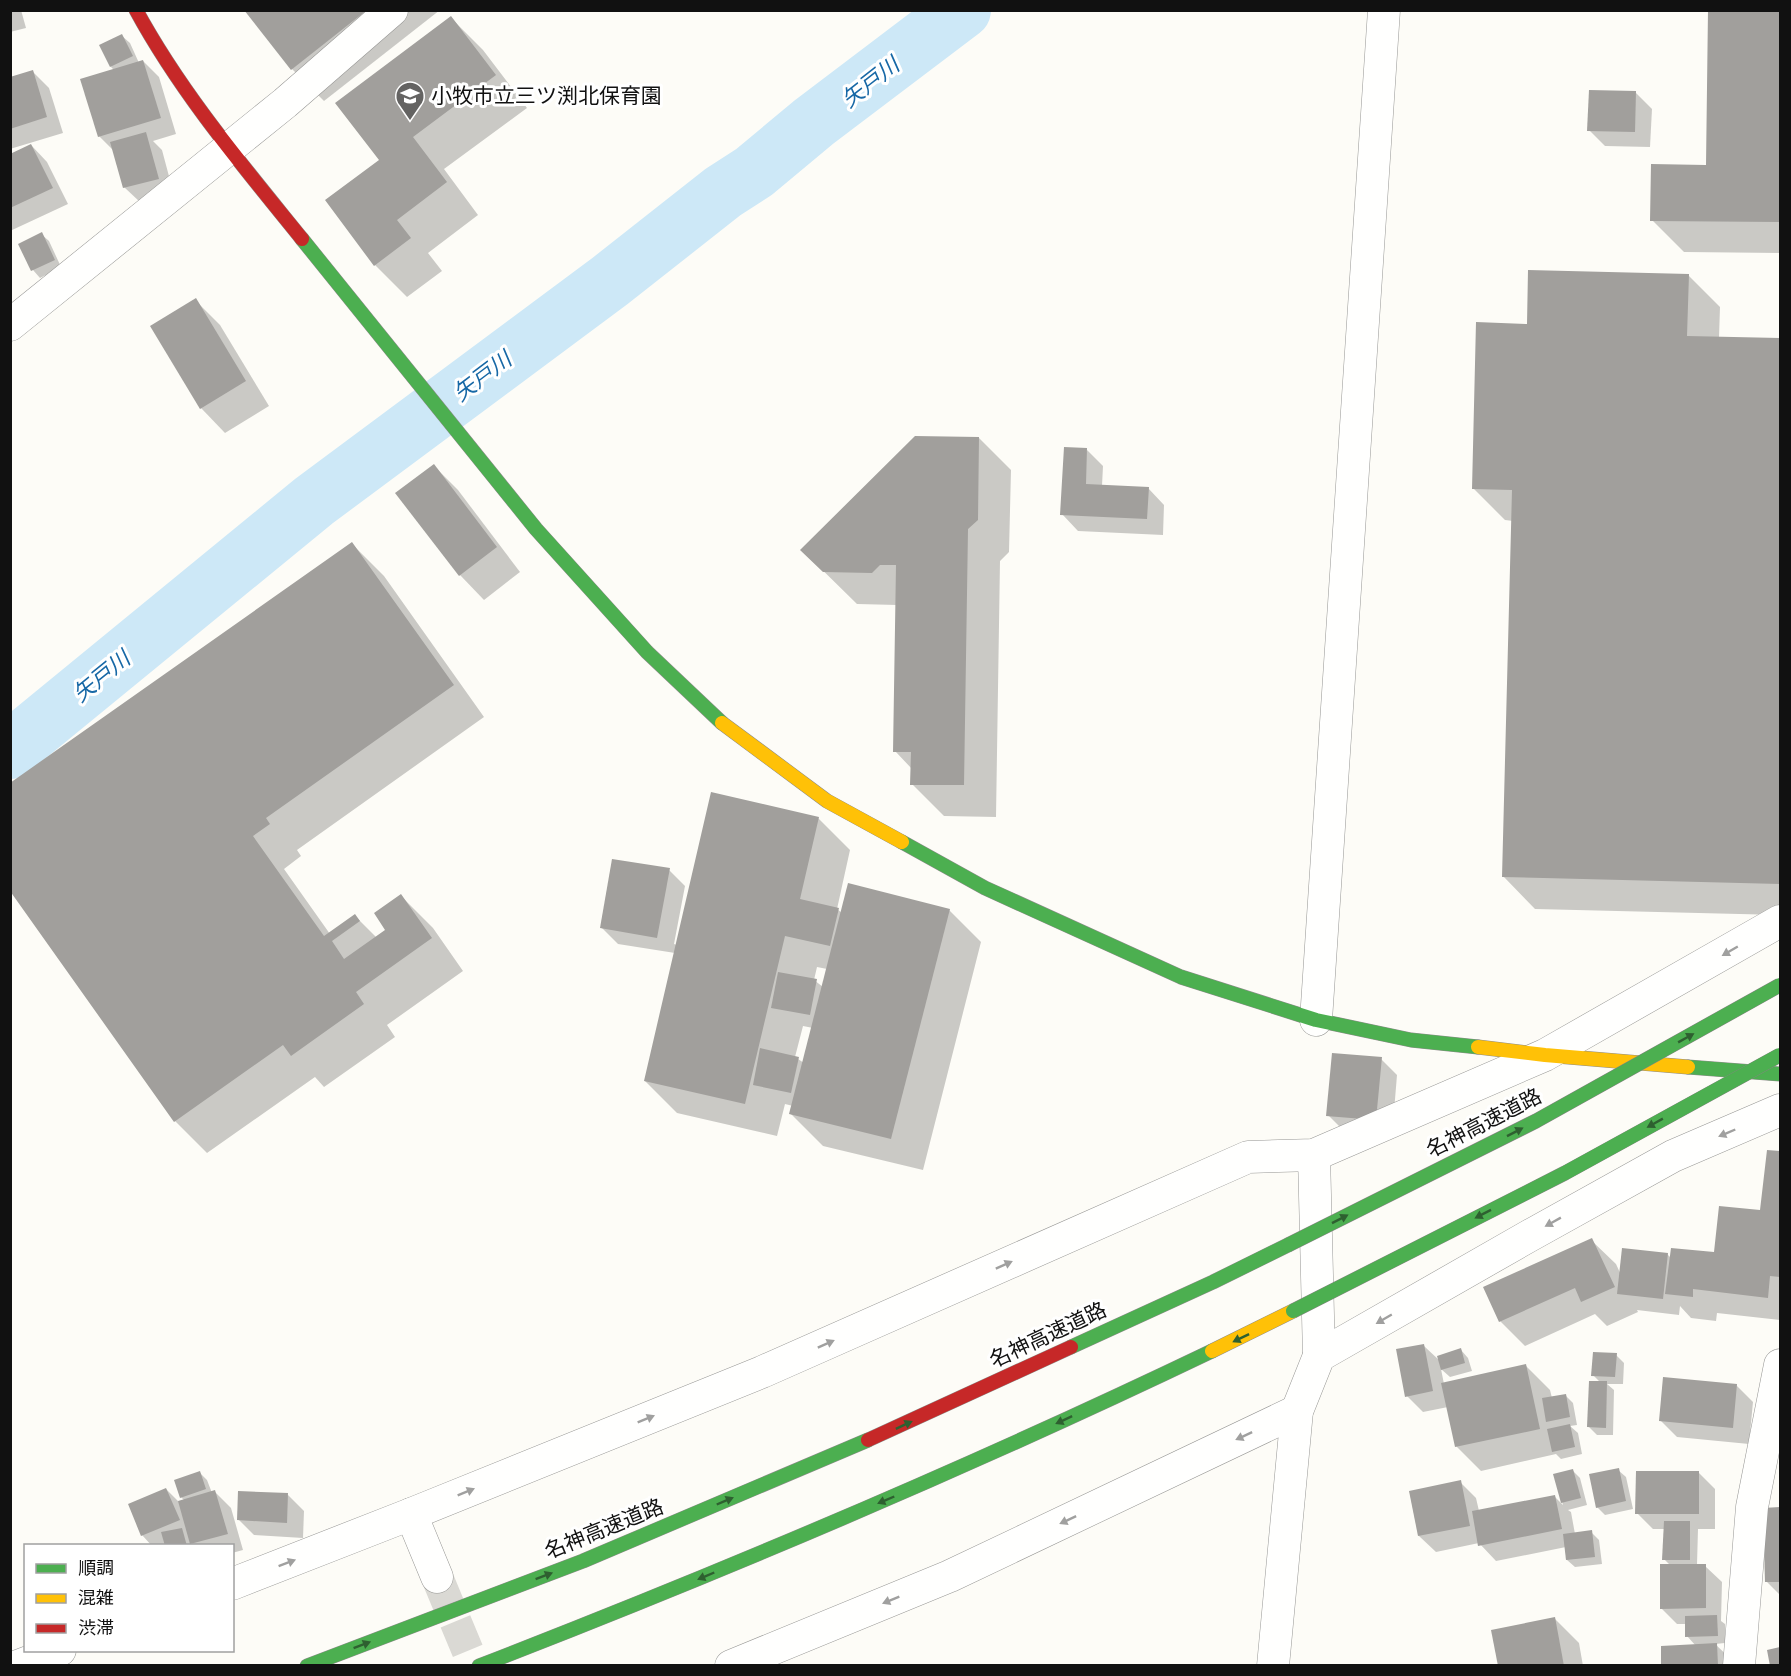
<svg xmlns="http://www.w3.org/2000/svg" width="1791" height="1676" font-family="'PT Serif','Noto Sans JP',serif">
<rect width="100%" height="100%" fill="#fdfcf7"/>
<!-- shadow -->
<g fill="#0003" fill-rule="evenodd">
<path d="M10,10H21L26,28L10,32Z"/>
<path d="M245,10H440L324,101L292,69Z"/>
<path d="M1710,10H1780V253L1684,252L1652,220L1708,166Z"/>
<path d="M451,18L483,50L527,108L444,169L478,215L428,253L442,271L407,297L375,265L381,160Z"/>
<path d="M122,36L130,43L139,63L143,61L159,77L176,134L153,141L162,150L174,195L141,203L124,187L114,151L99,136L114,70L111,67Z"/>
<path d="M33,72L49,88L63,133L10,149V79Z"/>
<path d="M1636,93L1652,109L1650,147L1605,146L1589,130Z"/>
<path d="M31,145L47,162L68,204L10,231V155Z"/>
<path d="M41,234L49,241L61,267L40,278L33,270Z"/>
<path d="M1688,275L1720,307L1719,338L1780,340V915L1535,909L1503,876L1513,521L1505,520L1473,488L1528,325Z"/>
<path d="M195,300L220,325L269,406L225,433L201,408Z"/>
<path d="M979,438L1011,470L1009,552L1000,561L996,817L944,816L912,784V769L895,751L897,605L857,604L802,550Z"/>
<path d="M1087,450L1103,466L1102,486L1148,488L1164,505L1163,535L1078,531L1062,514Z"/>
<path d="M434,466L458,490L520,572L484,600L460,575L397,493Z"/>
<path d="M352,544L384,576L484,717L297,850L301,856L284,869L330,934L355,916L377,938L387,931L401,896L433,928L463,971L387,1025L395,1037L324,1087L315,1077L207,1153L175,1121L10,888Z"/>
<path d="M818,818L850,850L837,909L842,913L949,910L981,942L923,1170L823,1146L791,1114L793,1106L785,1104L777,1136L677,1113L645,1081L675,953L618,944L601,927L669,870L685,886L674,944L677,945ZM817,967L827,969L823,987L814,980ZM803,1026L813,1028L804,1063L795,1057Z"/>
<path d="M1381,1059L1397,1075L1392,1136L1344,1131L1328,1115Z"/>
<path d="M1768,1151L1780,1153V1320L1717,1313L1716,1321L1691,1318L1680,1306L1679,1315L1637,1310L1638,1312L1607,1326L1595,1314L1525,1346L1500,1321L1591,1240L1616,1264L1621,1275L1667,1254L1671,1258L1715,1254L1761,1212Z"/>
<path d="M1424,1346L1440,1361L1461,1350L1468,1358L1472,1371L1450,1377L1441,1369L1444,1384L1526,1366L1550,1390L1552,1398L1565,1395L1573,1403L1577,1425L1570,1426L1578,1433L1582,1454L1561,1459L1556,1454L1481,1471L1456,1446L1448,1407L1423,1412L1407,1396Z"/>
<path d="M1616,1355L1624,1363L1623,1384H1607L1614,1390L1613,1435H1597L1589,1427L1600,1382L1593,1375Z"/>
<path d="M1736,1385L1753,1402L1749,1444L1677,1437L1661,1421Z"/>
<path d="M1572,1470L1580,1478L1587,1505L1568,1510L1571,1512L1575,1534L1591,1532L1599,1540L1602,1564L1575,1567L1567,1560L1566,1547L1496,1561L1479,1543L1436,1552L1419,1536L1411,1492L1460,1482L1476,1498L1479,1511L1554,1496L1563,1505L1555,1475Z"/>
<path d="M1618,1470L1626,1477L1633,1509L1605,1515L1597,1507Z"/>
<path d="M1698,1472L1715,1489V1529H1698L1697,1565L1705,1566L1722,1582L1721,1621L1725,1624V1643L1715,1644L1733,1661V1666H1663L1696,1646L1687,1636V1624H1677L1661,1608L1670,1565L1664,1559L1665,1529H1653L1637,1513Z"/>
<path d="M200,1473L207,1480L212,1493L215,1492L231,1508L243,1550L232,1553V1546H193L191,1543L192,1546H152L142,1535L166,1489L179,1502L184,1500L181,1497L176,1481Z"/>
<path d="M288,1495L304,1511L303,1538L254,1535L238,1519Z"/>
<path d="M1764,1509H1780V1595L1766,1581Z"/>
<path d="M1555,1619L1579,1643L1583,1666H1500Z"/>
</g>
<g fill="none" stroke-linecap="round" stroke-linejoin="round">
<!-- river -->
<path stroke="#cde8f7" stroke-width="58" d="M10,750L314,501L610,281L723,192L754,172L814,122L962,10"/>
</g>
<!-- building -->
<g fill="#a19f9c">
<path d="M244,10H367L291,70Z"/>
<path d="M1708,10H1780V222L1650,221L1651,164L1706,165Z"/>
<path d="M451,16L496,75L413,137L447,182L397,220L411,238L374,266L325,200L379,160L335,103Z"/>
<path d="M122,34L133,56L110,67L99,45Z"/>
<path d="M143,60L161,118L98,137L80,79Z"/>
<path d="M33,70L47,117L10,129V77Z"/>
<path d="M1589,90L1636,91L1635,132L1587,131Z"/>
<path d="M146,132L159,179L123,188L110,142Z"/>
<path d="M31,144L53,188L10,208V154Z"/>
<path d="M42,232L55,260L31,271L18,244Z"/>
<path d="M1528,270L1689,274L1687,336L1780,338V884L1502,877L1512,490L1472,489L1476,322L1527,324Z"/>
<path d="M196,298L246,381L200,409L150,326Z"/>
<path d="M915,436L979,437L978,520L968,529L964,785H910L911,752H893L896,565H880L872,573L823,572L800,550Z"/>
<path d="M1064,447L1087,448L1086,484L1149,487L1147,519L1060,515Z"/>
<path d="M434,464L497,547L459,576L395,493Z"/>
<path d="M352,542L454,685L266,818L270,824L253,836L324,936L355,914L360,921L332,941L344,959L385,930L374,913L401,894L432,938L356,992L364,1004L291,1056L283,1045L174,1122L10,891V783Z"/>
<path d="M711,792L819,817L800,899L839,908L830,946L785,936L745,1104L644,1081Z"/>
<path d="M612,859L670,868L657,938L600,928Z"/>
<path d="M848,883L950,909L891,1139L789,1114Z"/>
<path d="M778,972L817,979L810,1015L771,1008Z"/>
<path d="M760,1048L799,1057L791,1093L753,1085Z"/>
<path d="M1332,1053L1382,1057L1376,1120L1326,1116Z"/>
<path d="M1767,1150L1780,1151V1277L1770,1276L1768,1298L1693,1289V1297L1665,1294L1671,1248L1714,1252L1719,1206L1760,1210Z"/>
<path d="M1592,1238L1615,1287L1581,1302L1575,1288L1499,1322L1483,1287Z"/>
<path d="M1622,1248L1668,1253L1663,1299L1617,1294Z"/>
<path d="M1424,1344L1433,1391L1405,1397L1396,1349Z"/>
<path d="M1461,1348L1465,1363L1441,1370L1437,1356Z"/>
<path d="M1593,1352L1617,1353L1615,1377L1591,1376Z"/>
<path d="M1526,1364L1540,1429L1455,1447L1441,1383Z"/>
<path d="M1663,1377L1737,1384L1733,1428L1659,1421Z"/>
<path d="M1589,1381H1607L1606,1428L1587,1427Z"/>
<path d="M1566,1394L1570,1417L1546,1422L1542,1398Z"/>
<path d="M1570,1424L1575,1447L1552,1452L1547,1429Z"/>
<path d="M1619,1468L1626,1501L1596,1508L1589,1474Z"/>
<path d="M1573,1469L1581,1498L1561,1503L1553,1474Z"/>
<path d="M200,1471L206,1489L180,1498L174,1480Z"/>
<path d="M1636,1471H1699V1514H1635Z"/>
<path d="M1461,1480L1470,1526L1418,1536L1409,1491Z"/>
<path d="M166,1488L180,1520L141,1536L128,1504Z"/>
<path d="M215,1490L228,1534L190,1544L178,1501Z"/>
<path d="M238,1491L288,1493L287,1523L237,1520Z"/>
<path d="M1555,1495L1562,1529L1478,1546L1472,1511Z"/>
<path d="M1780,1507V1582H1765L1763,1508Z"/>
<path d="M1664,1521H1690V1560H1662Z"/>
<path d="M182,1528L187,1546H165L161,1532Z"/>
<path d="M1592,1530L1595,1557L1566,1560L1563,1534Z"/>
<path d="M1660,1564H1706V1608L1660,1609Z"/>
<path d="M1717,1615L1718,1636L1685,1637V1616Z"/>
<path d="M1555,1617L1564,1666H1498L1491,1630Z"/>
<path d="M1717,1643L1718,1666H1661V1646Z"/>
<path d="M1780,1647V1666H1770L1767,1650Z"/>
</g>
<g fill="none" stroke-linecap="round" stroke-linejoin="round">
<!-- street-tunnel -->
<path stroke="#dad9d4" stroke-width="32" stroke-dasharray="32 16" stroke-linecap="butt" d="M437,1577L474,1666"/>
<!-- street casing -->
<g stroke="#979795" stroke-width="33">
<g id="street">
<path d="M10,325L285,103L392,10"/>
<path d="M1316,1020L1384,10"/>
<path d="M1314,1155L1319,1356"/>
<path d="M411,1514L437,1577"/>
<path d="M232,1584L411,1514L762,1372L1248,1157L1314,1155L1545,1055L1780,921"/>
<path d="M18,1666L60,1650"/>
<path d="M731,1666L950,1576L1297,1411"/>
<path d="M1273,1666L1297,1411L1319,1356L1529,1236L1673,1156L1780,1110"/>
<path d="M1739,1666L1752,1507L1780,1365"/>
</g>
</g>
<!-- fast casing -->
<g stroke="#8e8d8b" stroke-width="15">
<g id="fast">
<path d="M302,239L536,529L647,652L722,723"/>
<path d="M902,842L985,888L1181,977L1316,1020L1411,1040L1478,1047"/>
<path d="M1688,1067L1780,1074"/>
<path d="M1071,1347L1213,1282L1288,1245"/>
<path d="M307,1666L583,1561L868,1440"/>
<path d="M479,1666C727,1570 972,1466 1212,1351"/>
</g>
</g>
<!-- slow casing -->
<g stroke="#8e8d8b" stroke-width="15">
<g id="slow">
<path d="M722,723L827,801L902,842"/>
<path d="M1478,1047L1545,1055L1688,1067"/>
<path d="M1212,1351L1293,1311"/>
</g>
</g>
<!-- jam casing -->
<g stroke="#8e8d8b" stroke-width="15">
<g id="jam">
<path d="M136,10C181,93 243,166 302,239"/>
<path d="M868,1440L1071,1347"/>
</g>
</g>
<!-- street -->
<use href="#street" stroke="#fffffe" stroke-width="32"/>
<!-- fast -->
<use href="#fast" stroke="#4caf50" stroke-width="14"/>
<!-- slow -->
<use href="#slow" stroke="#ffc107" stroke-width="14"/>
<!-- jam -->
<use href="#jam" stroke="#c62828" stroke-width="14"/>
<!-- fast-bridge casing -->
<g stroke="#858482" stroke-width="15" stroke-linecap="butt">
<g id="fast-bridge">
<path d="M1288,1245L1536,1121L1780,985"/>
<path d="M1293,1311L1565,1173L1780,1055"/>
</g>
</g>
<!-- fast-bridge -->
<use href="#fast-bridge" stroke="#4caf50" stroke-width="14"/>
</g>
<!-- one-way arrows -->
<defs><path id="oneway-solid" d="M-6-.8H1V-3.2L6.5 0L1 3.2V.8H-6Z" transform="scale(1.5)"/></defs>
<g fill="#a0a09f">
<use href="#oneway-solid" transform="translate(1730 951) rotate(150)"/>
<use href="#oneway-solid" transform="translate(1727 1133) rotate(157)"/>
<use href="#oneway-solid" transform="translate(1553 1222) rotate(151)"/>
<use href="#oneway-solid" transform="translate(1004 1265) rotate(-24)"/>
<use href="#oneway-solid" transform="translate(1384 1319) rotate(150)"/>
<use href="#oneway-solid" transform="translate(826 1344) rotate(-24)"/>
<use href="#oneway-solid" transform="translate(646 1419) rotate(-22)"/>
<use href="#oneway-solid" transform="translate(1244 1436) rotate(155)"/>
<use href="#oneway-solid" transform="translate(466 1492) rotate(-22)"/>
<use href="#oneway-solid" transform="translate(1068 1520) rotate(155)"/>
<use href="#oneway-solid" transform="translate(287 1563) rotate(-21)"/>
<use href="#oneway-solid" transform="translate(891 1600) rotate(158)"/>
</g>
<g fill="#2e6030">
<use href="#oneway-solid" transform="translate(1686 1038) rotate(-29)"/>
<use href="#oneway-solid" transform="translate(1655 1123) rotate(151)"/>
<use href="#oneway-solid" transform="translate(1515 1132) rotate(-27)"/>
<use href="#oneway-solid" transform="translate(1483 1214) rotate(153)"/>
<use href="#oneway-solid" transform="translate(1340 1219) rotate(-27)"/>
<use href="#oneway-solid" transform="translate(1241 1338) rotate(154)"/>
<use href="#oneway-solid" transform="translate(1064 1420) rotate(155)"/>
<use href="#oneway-solid" transform="translate(904 1425) rotate(-25)"/>
<use href="#oneway-solid" transform="translate(886 1500) rotate(157)"/>
<use href="#oneway-solid" transform="translate(725 1501) rotate(-23)"/>
<use href="#oneway-solid" transform="translate(544 1576) rotate(-21)"/>
<use href="#oneway-solid" transform="translate(706 1576) rotate(157)"/>
<use href="#oneway-solid" transform="translate(362 1645) rotate(-21)"/>
</g>
<!-- icons -->
<defs>
<g id="school-pin" transform="scale(1.5)"><path d="M0 17L-7.5 6A9.5 9.5 0 1 1 7.5 6Z" fill="#646362" stroke="#fff"/><path d="M0-5L7-2L0 1L-7-2ZM-4 1L0 2.5L4 1V4Q0 6-4 4Z" fill="#fff"/></g>
</defs>
<g fill-rule="evenodd">
<use href="#school-pin" x="410" y="96"/>
</g>
<g text-anchor="middle" stroke-width="6" stroke-linejoin="round" paint-order="stroke">
<!-- poi labels -->
<g font-size="21" fill="#111" stroke="#fff" text-anchor="start">
<text x="431" y="103">小牧市立三ツ渕北保育園</text>
</g>
<!-- street labels -->
<g font-size="21" fill="#111" stroke="#fff">
<text transform="translate(1484 1123) rotate(-27)" y="7">名神高速道路</text>
<text transform="translate(1048 1335) rotate(-25)" y="7">名神高速道路</text>
<text transform="translate(604 1529) rotate(-22)" y="7">名神高速道路</text>
</g>
<!-- water labels -->
<g font-size="22" font-style="italic" fill="#1768a6" stroke="#fff">
<text transform="translate(870 82) rotate(-38)" y="8">矢戸川</text>
<text transform="translate(482 376) rotate(-37)" y="8">矢戸川</text>
<text transform="translate(101 676) rotate(-39)" y="8">矢戸川</text>
</g>
</g>
<!-- border -->
<rect width="1791" height="1676" fill="none" stroke="#111111" stroke-width="24"/>
<!-- legend -->
<rect x="24" y="1544" width="210" height="108" fill="#ffffff" stroke="#a0a0a0" stroke-width="1.5"/>
<rect x="36" y="1564" width="30" height="9" fill="#4caf50" stroke="#a0a0a0" stroke-width="1.5"/>
<text x="78" y="1574" font-size="18" fill="#111111">順調</text>
<rect x="36" y="1594" width="30" height="9" fill="#ffc107" stroke="#a0a0a0" stroke-width="1.5"/>
<text x="78" y="1604" font-size="18" fill="#111111">混雑</text>
<rect x="36" y="1624" width="30" height="9" fill="#c62828" stroke="#a0a0a0" stroke-width="1.5"/>
<text x="78" y="1634" font-size="18" fill="#111111">渋滞</text>
</svg>
